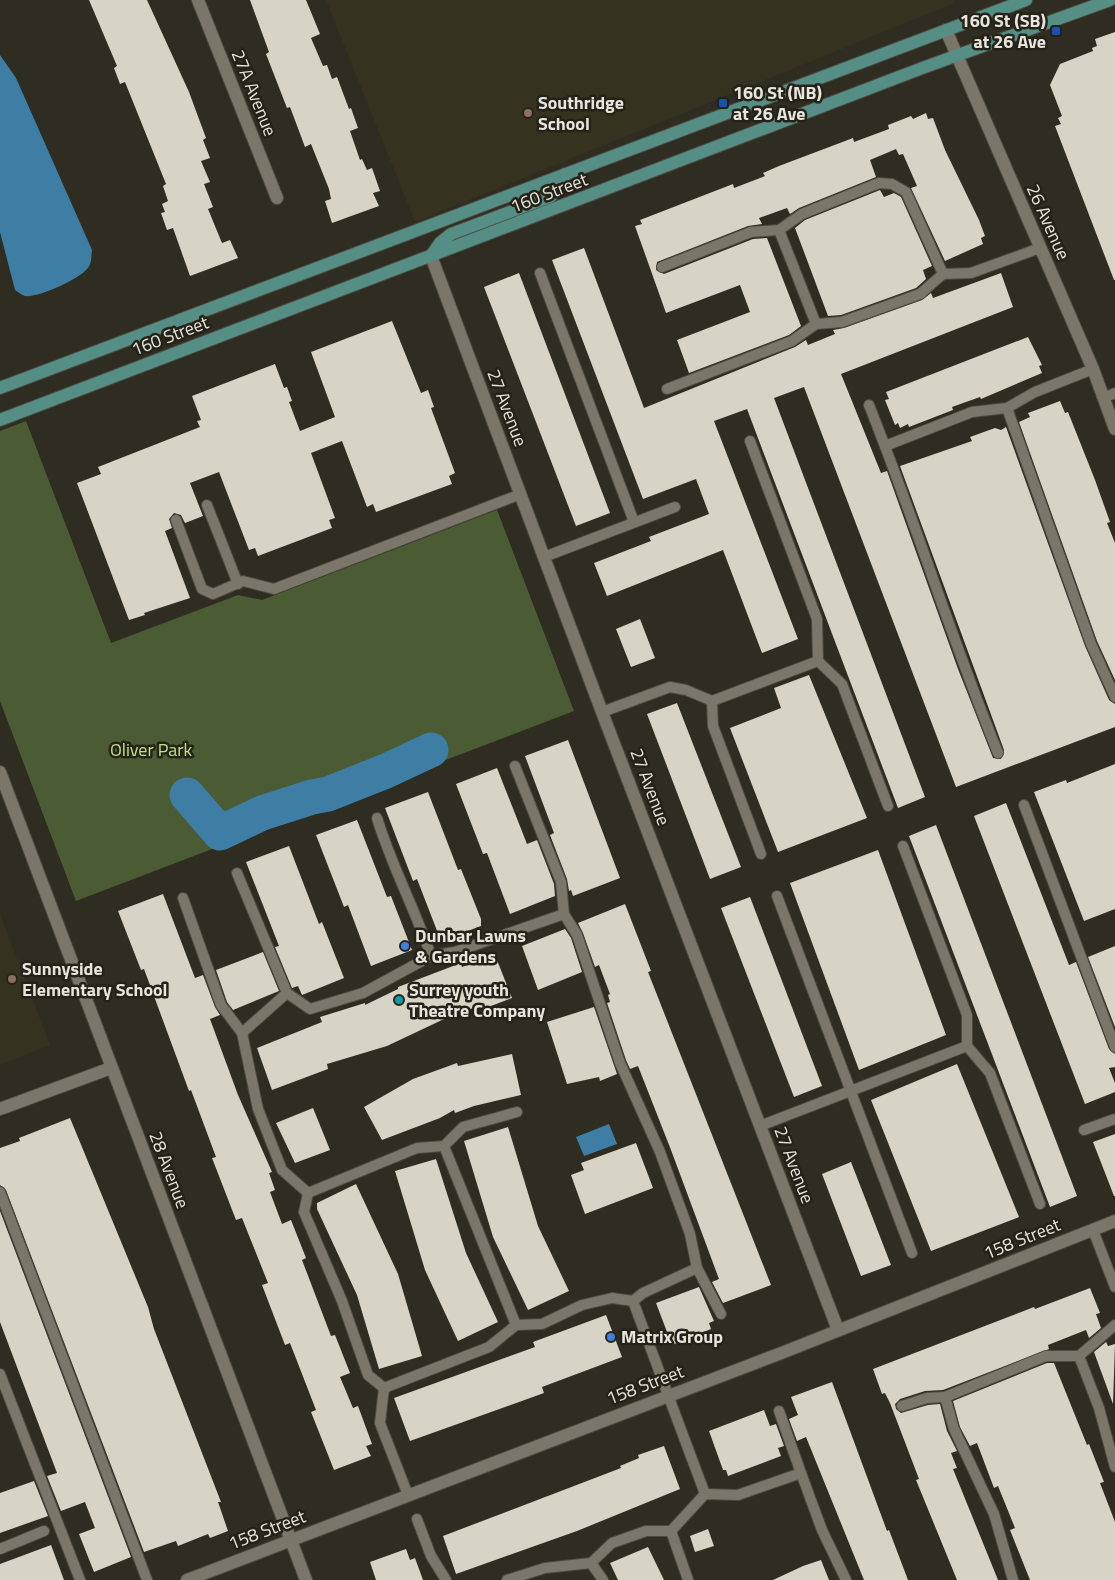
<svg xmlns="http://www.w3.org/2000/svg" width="1115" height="1580" font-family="'Titillium Web',sans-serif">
<rect width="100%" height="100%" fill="#2f2c21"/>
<!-- built -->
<g fill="#363220">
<path d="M326,0H953L955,3L415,222Z"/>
<path d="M0,914L50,1045L0,1065Z"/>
</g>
<!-- green -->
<path fill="#4b5b34" d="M26,421L111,643L238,595L262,600L497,510L574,711L76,901L0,701V431Z"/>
<!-- water -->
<g fill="#3e7ea5">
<path d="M0,55L16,78L92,250C91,257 92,264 87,269C79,279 38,298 25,296C22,295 18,292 15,290L0,232Z"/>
<path d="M609,1124L617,1144L584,1156L576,1137Z"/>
</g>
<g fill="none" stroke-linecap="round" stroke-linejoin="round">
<!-- river -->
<path stroke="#3e7ea5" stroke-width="35" d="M187,795L220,833L262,813L312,797L328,794L386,771L431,750"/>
</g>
<!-- building -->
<g fill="#d7d4c5">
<path d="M89,0H147L189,92L206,138L203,140L210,158L201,161L210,182L204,184L213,207L208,209L222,243L230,240L238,258L190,276L173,228L167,230L161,213L165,212L162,204L168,201L163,186L166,184L125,82L120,84L114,68L117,66Z"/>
<path d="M250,0H306L320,34L311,38L323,66L327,65L332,79L337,77L349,109L351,108L358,128L350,131L360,160L362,159L367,170L372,168L380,191L373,193L379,206L332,223L325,201L331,199L329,189L311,144L305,147L290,107L287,108L266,54L269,52Z"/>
<path d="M1115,32V280H1114L1055,126L1061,124L1058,118L1062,116L1050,85L1060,64L1093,51L1092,48L1097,46L1095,39Z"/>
<path d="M926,113L928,119L933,118L945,150L979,220L985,236L981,238L983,244L945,261L911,188L917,186L903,154L899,155L896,149L870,160L876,177L799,208L790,214L787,208L759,218L762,224L748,226L657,262L656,270L664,274L753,239L767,238L801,326L789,335L689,373L677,340L750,312L740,285L666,313L635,226L642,224L640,220L733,184L734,188L765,176L763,173L779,166L853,138L854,142L889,129L888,125L911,116L913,119Z"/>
<path d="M880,190L884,197L894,193L901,197L932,266L923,270L926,279L916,288L841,315L828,316L795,228L805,220Z"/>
<path d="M584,248L644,408L795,347L806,340L808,345L835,334L833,330L844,328L922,300L931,293L933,298L1001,273L1013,307L841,374L881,473L887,471L958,669L993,758L1001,759L1004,750L900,466L972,441L970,437L995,428L1001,430L1006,427L1085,646L1109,700L1115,704V727L956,787L804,387L774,398L925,797L898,808L747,409L714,421L798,639L762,653L723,550L607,596L594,563L651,541L649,537L709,514L696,479L643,499L552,260Z"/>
<path d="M519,273L610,513L576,526L484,287Z"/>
<path d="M392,321L421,393L428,390L434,407L431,408L455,473L449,476L452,484L376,512L373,504L367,507L342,441L311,453L335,518L329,520L332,528L258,556L255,548L249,550L219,472L190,483L203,516L185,523L181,515L174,513L169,519L172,528L165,531L190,598L144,613L145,615L129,620L77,483L101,474L98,467L200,427L197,421L201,420L192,396L275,364L284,388L287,387L292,401L289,402L300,431L335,417L311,352Z"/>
<path d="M1028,337L1042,365L1039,366L1042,373L981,399L980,397L952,407L953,410L909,427L908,424L900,428L898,423L895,425L885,400L889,399L886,392Z"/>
<path d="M1060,401L1065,413L1068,412L1095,480L1110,522L1107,523L1115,543V680L1097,641L1019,422L1030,417L1028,413Z"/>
<path d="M640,619L655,658L631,667L616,629Z"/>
<path d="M809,675L867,818L778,852L730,728L781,708L774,688Z"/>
<path d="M677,703L741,867L710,879L647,714Z"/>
<path d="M568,740L620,878L573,896L571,890L569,891L567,879L550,835L554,833L525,756Z"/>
<path d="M1115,764V909L1084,921L1034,792L1066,780L1067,783Z"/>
<path d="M497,768L527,844L537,840L554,884L555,896L510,914L487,853L483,854L456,784Z"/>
<path d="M428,792L458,870L461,869L481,919V926L441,941L417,879L413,881L385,808Z"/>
<path d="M1006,803L1069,965L1076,962L1109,1049L1115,1054V1067L1109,1068L1115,1083V1092L1085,1104L974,816Z"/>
<path d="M357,820L387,897L391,896L412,950L371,966L348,905L344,907L316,835Z"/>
<path d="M936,825L1077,1196L1050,1207L909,836Z"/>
<path d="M289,846L319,924L322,922L344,978L302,995L298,986L292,988L275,947L279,946L246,862Z"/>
<path d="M878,850L946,1035L859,1070L790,883Z"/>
<path d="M163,894L195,978L203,975L215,1007L220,1015L210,1019L238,1095L272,1172L269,1173L275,1190L270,1192L282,1224L291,1220L306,1258L302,1260L331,1336L335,1335L350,1373L340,1377L353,1408L358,1406L372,1444L366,1446L371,1456L334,1470L311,1412L316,1410L290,1343L285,1345L262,1285L268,1283L242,1218L236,1220L212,1158L216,1157L191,1090L189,1091L144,969L141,970L118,911Z"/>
<path d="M750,897L822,1086L794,1097L721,908Z"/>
<path d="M625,904L651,971L648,972L771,1285L723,1303L712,1282L719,1279L671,1150L638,1066L630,1069L626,1060L607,1003L610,1002L608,995L610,994L599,965L595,967L583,933L578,923Z"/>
<path d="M565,929L571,938L582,972L538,990L522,946Z"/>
<path d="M1115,946V1027L1088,957Z"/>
<path d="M263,952L279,991L233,1010L227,1002L216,970Z"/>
<path d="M495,955L512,998L483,1009L481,1005L442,1020L387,1046L327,1064L328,1069L272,1090L257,1048L322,1022L320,1017L365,1003V1005L398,989V987L461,963L462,967Z"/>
<path d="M594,1007L617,1074L600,1081L599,1077L567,1084L547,1022Z"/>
<path d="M512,1054L521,1095L474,1106L455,1113L454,1110L440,1118L382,1140L364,1107L413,1079L457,1063L458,1066Z"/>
<path d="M957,1064L1019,1217L931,1251L871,1100Z"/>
<path d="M313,1108L330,1150L295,1163L276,1123Z"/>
<path d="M70,1118L148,1307L154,1329L221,1502H218L228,1531L210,1538L208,1534L178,1546L176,1541L144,1552L6,1190L0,1185V1148L20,1141L19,1138Z"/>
<path d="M508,1127L538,1226L569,1291L528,1310L493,1237L464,1141Z"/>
<path d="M1115,1134V1196H1114L1093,1142Z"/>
<path d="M636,1143L653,1188L585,1214L571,1175L584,1170L581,1163Z"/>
<path d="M436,1159L466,1253L498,1322L458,1341L425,1270L395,1171Z"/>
<path d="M851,1162L891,1265L861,1276L822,1174Z"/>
<path d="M356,1184L398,1274L422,1356L379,1369L357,1295L317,1209V1203Z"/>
<path d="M0,1211L131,1557L94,1572L79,1534L95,1528L85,1502L61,1511L47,1476L57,1473L0,1322Z"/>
<path d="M699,1287L714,1321L709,1323L711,1329L672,1345L656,1303Z"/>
<path d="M1090,1288L1100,1313L1096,1314L1101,1328L1089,1338L1086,1330L1048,1345L1049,1349L943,1390L925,1391L900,1399L895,1404L896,1409L901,1413L928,1405L940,1404L947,1431L957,1451L951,1453L957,1468L953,1469L998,1580H957L916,1480L919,1479L890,1403L885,1393L882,1394L873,1369L1034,1307L1035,1309Z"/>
<path d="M606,1315L622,1357L542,1387L544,1393L410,1441L394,1398L535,1347L533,1342Z"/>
<path d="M1106,1342L1108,1346L1115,1344L1113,1404L1094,1352Z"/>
<path d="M1047,1363H1054L1087,1445L1089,1444L1104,1482L1100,1483L1115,1522V1580H1030L1010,1530L1015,1528L998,1486L994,1488L977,1443L970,1446L960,1427L953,1401Z"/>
<path d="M832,1382L887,1531L889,1530L908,1580H864L806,1437L797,1441L789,1419L798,1415L791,1397Z"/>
<path d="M764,1410L770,1426L776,1424L784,1446L778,1448L781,1456L728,1476L726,1470H723L709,1431Z"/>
<path d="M664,1446L680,1489L577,1531L456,1574L443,1536L621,1468L620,1466L639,1458L638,1455Z"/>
<path d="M34,1481L48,1516L0,1533V1493Z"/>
<path d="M708,1529L714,1546L695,1552L690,1536Z"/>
<path d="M51,1545L64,1580H0V1564Z"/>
<path d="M648,1547L664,1580H618L610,1563Z"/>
<path d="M406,1549L410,1560L415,1558L423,1580H376L370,1562Z"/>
<path d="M821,1560L829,1580H773L803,1566Z"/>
</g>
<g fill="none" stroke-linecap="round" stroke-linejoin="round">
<!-- service casing -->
<g stroke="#4d4a41" stroke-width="12">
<g id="service">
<path d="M779,230L816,324"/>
<path d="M662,267L751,232L779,230L802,214L879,183L892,184L906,192L943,274"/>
<path d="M540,273L634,522"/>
<path d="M667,389L792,341L816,324L842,322L920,294L943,274L971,273L1040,248"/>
<path d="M1103,398L1115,393"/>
<path d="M869,405C915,520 951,638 998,753"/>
<path d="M1007,408L1091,644L1115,697"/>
<path d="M750,441L817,619L818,661L842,684L888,806"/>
<path d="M885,446L972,412L1007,408L1035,392L1093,369"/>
<path d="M207,505L238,584"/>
<path d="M176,520L202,589L213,594L243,581L274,589L521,494"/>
<path d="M544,557L675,507"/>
<path d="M712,701L713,726L761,854"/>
<path d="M602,712L670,687L686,690L712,701L818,661"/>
<path d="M515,766L561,882L564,914L577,935L620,1063L660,1152L690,1234L697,1268L721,1314"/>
<path d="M1024,805L1115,1047"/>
<path d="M377,818C392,867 415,909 431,956"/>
<path d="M903,846L967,1015V1046L990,1073L1040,1204"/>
<path d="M237,873L287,993"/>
<path d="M777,896L912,1253"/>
<path d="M183,898L221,1005L242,1033L258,1109L282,1170L308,1193L304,1212L342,1301L368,1375L384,1388L380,1423L408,1495"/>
<path d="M242,1033L287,993L310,1009L363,993L431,956L455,952L564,914"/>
<path d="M760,1126L967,1046"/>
<path d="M1084,1130L1115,1119"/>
<path d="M444,1146L516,1325"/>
<path d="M0,1192L147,1580"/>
<path d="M308,1193L417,1148L444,1146L463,1127L517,1112"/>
<path d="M1093,1230L1115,1287"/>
<path d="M633,1301L705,1494"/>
<path d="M1079,1356L1099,1408L1115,1467"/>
<path d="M0,1374L80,1580"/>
<path d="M384,1388L489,1347L516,1325L542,1324L582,1305L612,1298L633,1301L643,1293L697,1268"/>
<path d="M902,1406L927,1398L945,1397"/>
<path d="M779,1411L801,1473"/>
<path d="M417,1519L431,1556L446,1580"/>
<path d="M671,1531L688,1580"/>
<path d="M0,1549L44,1531"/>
<path d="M591,1563L603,1580"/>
<path d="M507,1580L545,1568L591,1563L612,1543L646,1531H671L705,1494L738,1495L801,1473L822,1530L846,1580"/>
<path d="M1013,1580L994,1514L954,1429L945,1397L1046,1356H1079L1115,1325"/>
</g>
</g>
<!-- minor casing -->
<g stroke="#4d4a41" stroke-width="14">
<g id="minor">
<path d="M198,0L277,198"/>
<path d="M946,30L1093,369L1115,429"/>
<path d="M431,256L602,712L838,1330"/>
<path d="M0,1109L111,1068"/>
<path d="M187,1580L784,1352L1115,1221"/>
</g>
</g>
<!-- tertiary casing -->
<g stroke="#4d4a41" stroke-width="14">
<path id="tertiary" d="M0,772L306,1580"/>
</g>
<!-- secondary casing -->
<g stroke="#4d4a41" stroke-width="14">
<g id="secondary">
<path d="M431,256L440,243L451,234L550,197L561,186L565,174"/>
<path d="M0,388L1026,0"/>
<path d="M0,420L925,67L1110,0"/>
</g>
</g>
<!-- service -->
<use href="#service" stroke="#7a776a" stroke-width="10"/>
<!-- minor -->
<use href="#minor" stroke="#7a776a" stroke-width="12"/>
<!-- tertiary -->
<use href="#tertiary" stroke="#7a776a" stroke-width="12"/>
<!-- secondary -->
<use href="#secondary" stroke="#558e84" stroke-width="12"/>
</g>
<!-- markers -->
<g fill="#1a4fb4" stroke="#252217" stroke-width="2">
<rect x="1051" y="26" width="10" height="10" rx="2.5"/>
<rect x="718" y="98" width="10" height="10" rx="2.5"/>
</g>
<g fill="#8d6e63" stroke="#252217" stroke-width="2">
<circle cx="528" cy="113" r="5"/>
<circle cx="12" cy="979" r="5"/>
</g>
<g fill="#3f7fe0" stroke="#252217" stroke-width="2">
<circle cx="405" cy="946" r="5"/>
<circle cx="611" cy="1337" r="5"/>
</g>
<circle fill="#0f9aa8" stroke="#252217" stroke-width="2" cx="399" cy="1000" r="5"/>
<g text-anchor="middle" stroke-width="5" stroke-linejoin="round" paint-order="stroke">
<!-- poi labels -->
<g font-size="18" font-weight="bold" fill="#e7e5de" stroke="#252217" text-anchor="start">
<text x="1046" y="27" text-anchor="end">160 St (SB)<tspan x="1046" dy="21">at 26 Ave</tspan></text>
<text x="733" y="99">160 St (NB)<tspan x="733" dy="21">at 26 Ave</tspan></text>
<text x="538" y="109">Southridge<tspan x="538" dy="21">School</tspan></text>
<text x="415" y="942">Dunbar Lawns<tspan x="415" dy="21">&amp; Gardens</tspan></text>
<text x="22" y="975">Sunnyside<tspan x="22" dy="21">Elementary School</tspan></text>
<text x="409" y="996">Surrey youth<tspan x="409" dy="21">Theatre Company</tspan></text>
<text x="621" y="1343">Matrix Group</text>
</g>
<!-- street labels -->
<g font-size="18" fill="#e7e5de" stroke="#252217">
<text transform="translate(254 93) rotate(68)" y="6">27A Avenue</text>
<text transform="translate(549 193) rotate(-21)" y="6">160 Street</text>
<text transform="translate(1048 222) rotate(66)" y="6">26 Avenue</text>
<text transform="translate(170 336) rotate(-21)" y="6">160 Street</text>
<text transform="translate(507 408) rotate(69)" y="6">27 Avenue</text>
<text transform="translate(650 787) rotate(69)" y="6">27 Avenue</text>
<text transform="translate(794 1165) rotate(69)" y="6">27 Avenue</text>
<text transform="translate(169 1170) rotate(69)" y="6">28 Avenue</text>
<text transform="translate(1022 1239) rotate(-22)" y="6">158 Street</text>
<text transform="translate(645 1385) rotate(-21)" y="6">158 Street</text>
<text transform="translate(267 1530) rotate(-21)" y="6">158 Street</text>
</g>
<!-- park labels -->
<g font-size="18" fill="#bee18a" stroke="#252217">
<text x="151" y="756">Oliver Park</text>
</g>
</g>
</svg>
